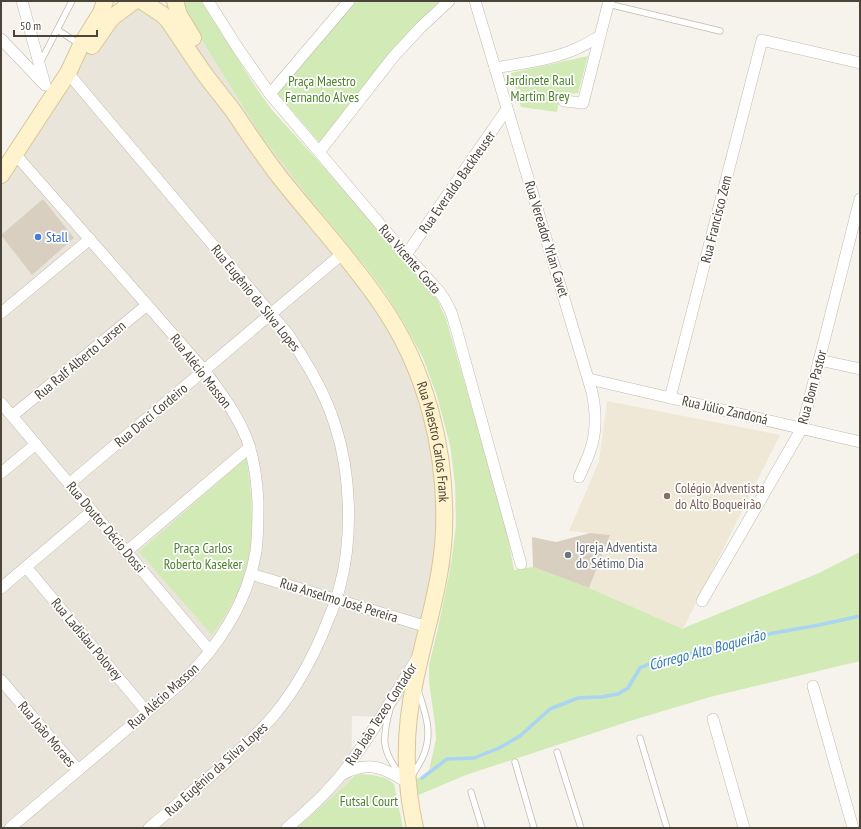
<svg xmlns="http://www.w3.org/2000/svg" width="861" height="829" font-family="'PT Sans Narrow',sans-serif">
<rect width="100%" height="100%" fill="#f6f3ec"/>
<!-- residential -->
<path fill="#eae5da" d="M176,5L362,262L429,403L451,565L415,680L388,717L352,716L351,793L313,828H1V169L68,73L121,11Z"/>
<!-- education -->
<path fill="#efe8d6" d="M607,401L780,435L683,629L589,588L610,535L569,531L599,461Z"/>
<!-- green -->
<g fill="#d2eab5">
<path d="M184,1H201L255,86L272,110L318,161L427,285L438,301L446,319L504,518L514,570L533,567L589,588L683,629L686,627L819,573L860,552V661L710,697L633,720L466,775L416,796L412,780L428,775L436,739L435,724L429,682V665L438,628L451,565L456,525L455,484L450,445L437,396L423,358L404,323L384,291L362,262L306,194L261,135L195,29L187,13Z"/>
<path d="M357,1H440L403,38L320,143L277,93Z"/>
<path d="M588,56L578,93L560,95L557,112L521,107L511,73Z"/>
<path d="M246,458C253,502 257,549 238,591C231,606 222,621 212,635L139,552Z"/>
<path d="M361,774C373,775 386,776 394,784L403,828H297L348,783L354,776Z"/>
</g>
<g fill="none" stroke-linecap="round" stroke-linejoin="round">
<!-- stream -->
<path stroke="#a9d4f2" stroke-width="3.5" d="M422,778L447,759L474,758L499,748L520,736L550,709L578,698L601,697L618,694L628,688L640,668L649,664L774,633L819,625L860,616"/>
</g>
<!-- building -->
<g fill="#d8cfc1">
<path d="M43,199L74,238L32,275L1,235Z"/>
<path d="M590,533L610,535L589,588L533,567L532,537L556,542Z"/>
</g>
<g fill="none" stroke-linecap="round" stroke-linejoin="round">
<!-- lane casing -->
<g stroke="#c2bbae" stroke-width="7">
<g id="lane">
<path d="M608,4L720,31"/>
<path d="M58,30L79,44"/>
<path d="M40,63L72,1"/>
<path d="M390,709C382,738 381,751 401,775"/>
<path d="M640,738L667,828"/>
<path d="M557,752L581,828"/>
<path d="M515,762L534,828"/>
<path d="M412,776C416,769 421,762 424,754C433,731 425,713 418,690"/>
<path d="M471,792L482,828"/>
</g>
</g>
<!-- street casing -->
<g stroke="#c2bbae" stroke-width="12">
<g id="street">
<path d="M22,1L45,85"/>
<path d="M208,1L239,50L270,94L406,255L438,290L445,300L451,312L456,328L521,564"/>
<path d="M475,1L592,392C596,411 597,432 590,451C587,460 583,468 579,477"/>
<path d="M1,39L44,84"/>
<path d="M495,68C523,63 552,60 578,48C585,45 593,40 600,36L609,1"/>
<path d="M68,73L288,334C306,362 325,392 335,425C351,473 353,537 340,586C337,598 333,609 328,620C315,654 298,686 275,714C257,736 235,754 214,773C192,791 171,810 149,828"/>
<path d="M270,94L349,1"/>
<path d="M564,101L583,103L600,36"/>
<path d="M319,152L394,56L421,27L449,1"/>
<path d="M406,255L507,109"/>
<path d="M1,313L90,239"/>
<path d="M819,360L860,369"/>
<path d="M589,379L860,442"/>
<path d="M670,398L762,40L860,63"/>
<path d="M1,403L210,651"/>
<path d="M12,416L147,305"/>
<path d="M1,473L36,444"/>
<path d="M69,484L342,254"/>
<path d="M126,552L250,447"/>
<path d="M26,567L147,712"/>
<path d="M251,574L428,627"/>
<path d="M1,588L92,511"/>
<path d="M702,601L802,428L860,199"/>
<path d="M1,680L78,770"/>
<path d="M813,686L853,828"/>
<path d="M713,719L744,828"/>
<path d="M343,774C369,760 385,768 408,783"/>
<path d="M10,828L180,684C217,649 248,602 256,551C258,535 258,519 258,503C257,481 254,457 246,437C236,413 220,391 204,370L15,154"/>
<path d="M287,828C306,812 325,795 341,775C369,739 392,699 416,660"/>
</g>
</g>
<!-- secondary casing -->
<g stroke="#d6c79b" stroke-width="18">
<g id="secondary">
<path id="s1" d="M142,1L163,15L168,20C181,39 193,58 206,76C215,88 225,100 234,112C248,133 262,154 278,175C311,217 348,256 379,301C426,368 447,450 444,531C442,582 425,631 415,681C404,730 404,779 415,828"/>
<path d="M175,1L179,15L193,38"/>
<path d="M92,46L110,20L114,16L134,1"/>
<path d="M1,175L68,73L81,45L101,13L105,1"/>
</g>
</g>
<!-- lane -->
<use href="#lane" stroke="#fff" stroke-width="5.5"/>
<!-- street -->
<use href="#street" stroke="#fff" stroke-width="11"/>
<!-- secondary -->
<use href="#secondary" stroke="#fff3cd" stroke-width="16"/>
</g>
<!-- markers -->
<circle fill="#3f7fe0" stroke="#fff" stroke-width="1.5" cx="38" cy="237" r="4"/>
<circle fill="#8d6e63" stroke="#fff" stroke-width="1.5" cx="667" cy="496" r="4"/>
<circle fill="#6b7280" stroke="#fff" stroke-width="1.5" cx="568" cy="555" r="4"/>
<g text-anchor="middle" stroke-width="3.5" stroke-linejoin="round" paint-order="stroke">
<!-- park labels -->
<g font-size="14" fill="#4a7f2a" stroke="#fff">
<text x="540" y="85">Jardinete Raul<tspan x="540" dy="16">Martim Brey</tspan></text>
<text x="322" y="86">Praça Maestro<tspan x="322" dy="16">Fernando Alves</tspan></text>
<text x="203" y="553">Praça Carlos<tspan x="203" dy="16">Roberto Kaseker</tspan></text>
<text x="369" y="806">Futsal Court</text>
</g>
<!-- street labels -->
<g font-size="14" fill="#4b4439" stroke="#fff">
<text transform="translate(457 182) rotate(-55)" y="5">Rua Everaldo Backheuser</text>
<text transform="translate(716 219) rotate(-76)" y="5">Rua Francisco Zem</text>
<text transform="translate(547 239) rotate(73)" y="5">Rua Vereador Yrlan Cavet</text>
<text transform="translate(410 259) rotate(49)" y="5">Rua Vicente Costa</text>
<text transform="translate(256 298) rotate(51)" y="5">Rua Eugênio da Silva Lopes</text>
<text transform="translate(80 360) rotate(-40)" y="5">Rua Ralf Alberto Larsen</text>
<text transform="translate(201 371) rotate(52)" y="5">Rua Alécio Masson</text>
<text transform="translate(812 387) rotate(-75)" y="5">Rua Bom Pastor</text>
<text transform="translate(725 410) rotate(13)" y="5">Rua Júlio Zandoná</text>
<text transform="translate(151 415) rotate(-40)" y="5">Rua Darci Cordeiro</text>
<text dy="5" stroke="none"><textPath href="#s1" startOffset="537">Rua Maestro Carlos Frank</textPath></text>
<text transform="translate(106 527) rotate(50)" y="5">Rua Doutor Décio Dossi</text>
<text transform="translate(339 600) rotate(17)" y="5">Rua Anselmo José Pereira</text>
<text transform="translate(87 639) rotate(50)" y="5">Rua Ladislau Polovey</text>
<text transform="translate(163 696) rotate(-42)" y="5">Rua Alécio Masson</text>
<text transform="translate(381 714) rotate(-57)" y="5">Rua João Tezeo Contador</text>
<text transform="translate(47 734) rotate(50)" y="5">Rua João Moraes</text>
<text transform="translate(216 769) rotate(-42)" y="5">Rua Eugênio da Silva Lopes</text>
</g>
<!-- shop labels -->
<g font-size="14" fill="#366cbe" stroke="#fff" text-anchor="start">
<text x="46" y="242">Stall</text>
</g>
<!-- education labels -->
<g font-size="14" fill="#785e54" stroke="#fff" text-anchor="start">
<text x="675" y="493">Colégio Adventista<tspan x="675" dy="16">do Alto Boqueirão</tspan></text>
</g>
<!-- worship labels -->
<g font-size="14" fill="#5b616d" stroke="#fff" text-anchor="start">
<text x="576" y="552">Igreja Adventista<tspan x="576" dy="16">do Sétimo Dia</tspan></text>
</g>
<!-- water labels -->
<g font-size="15" font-style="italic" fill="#2e7ab2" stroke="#fff">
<text transform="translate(707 650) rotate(-15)" y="5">Córrego Alto Boqueirão</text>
</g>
</g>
<!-- border -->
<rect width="861" height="829" fill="none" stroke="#4b4439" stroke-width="4"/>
<!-- scale -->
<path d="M14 30v6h83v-6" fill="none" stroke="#4b4439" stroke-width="2"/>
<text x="20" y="30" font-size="12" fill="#4b4439" stroke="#ffffff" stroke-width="3" paint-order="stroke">50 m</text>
</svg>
